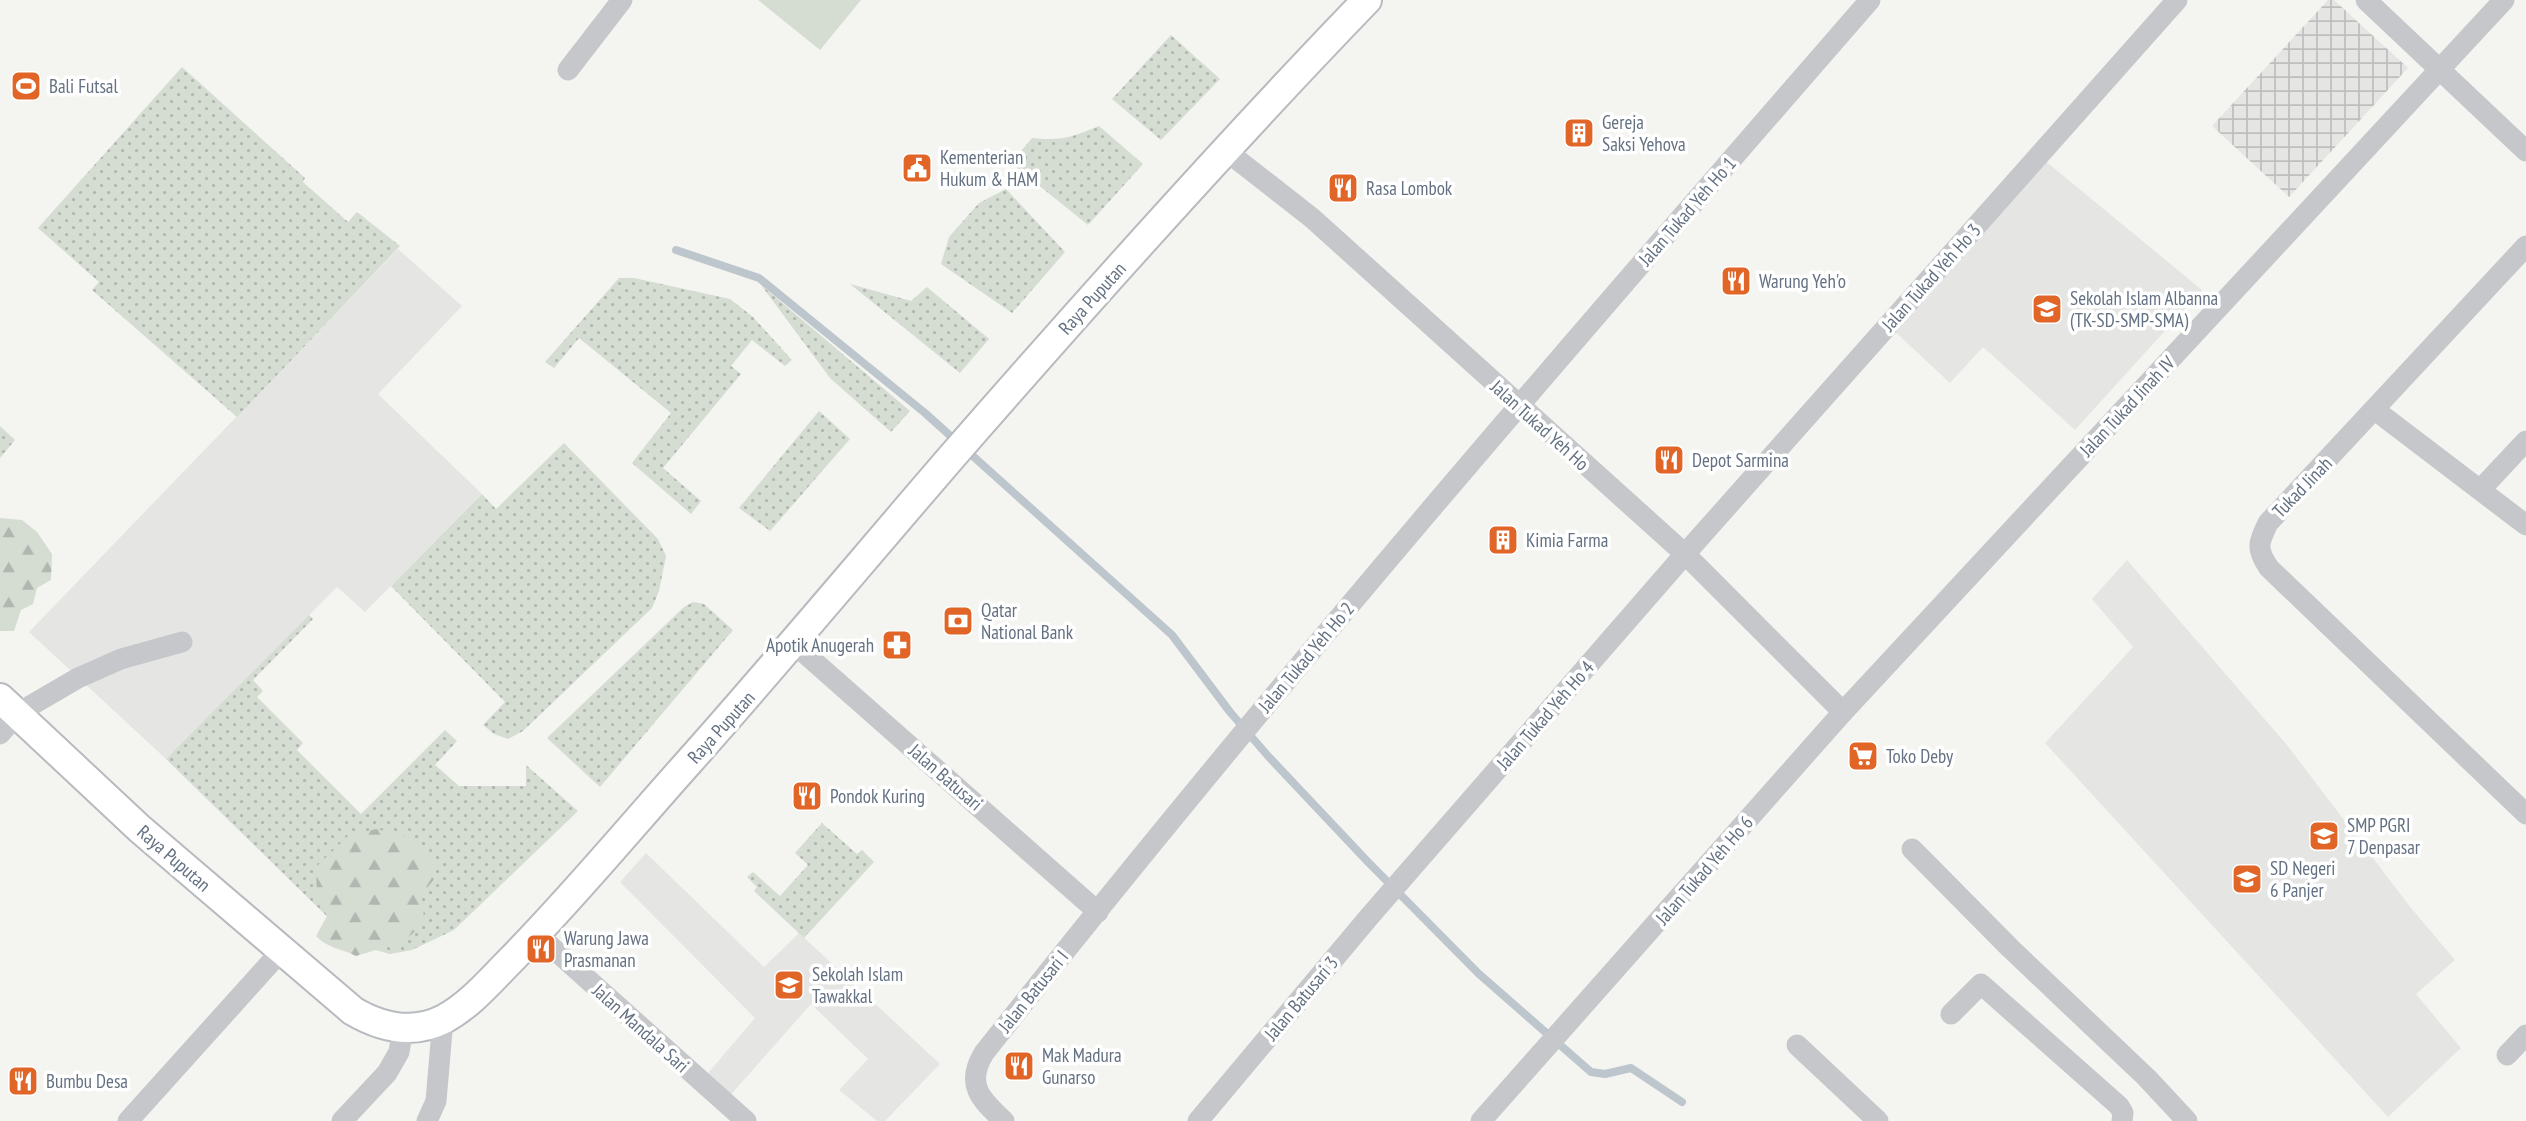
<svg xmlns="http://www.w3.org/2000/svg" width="2526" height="1121" font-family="'PT Sans Narrow',sans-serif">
<defs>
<pattern id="industrial-grid" width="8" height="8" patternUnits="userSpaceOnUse" patternTransform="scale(1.75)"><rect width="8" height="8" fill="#e5e6e4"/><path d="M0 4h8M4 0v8" fill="none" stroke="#bdbfbe"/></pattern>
<pattern id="grass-dots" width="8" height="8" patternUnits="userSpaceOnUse" patternTransform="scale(1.75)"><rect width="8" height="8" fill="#d5dcd2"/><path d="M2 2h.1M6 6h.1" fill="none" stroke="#b0b7b0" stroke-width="1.8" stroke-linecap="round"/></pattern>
<pattern id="forest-firs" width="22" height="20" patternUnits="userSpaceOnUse" patternTransform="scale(1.75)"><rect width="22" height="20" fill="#d5dcd2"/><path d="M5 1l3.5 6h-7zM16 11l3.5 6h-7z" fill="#b0b7b0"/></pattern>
</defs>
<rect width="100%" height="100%" fill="#f4f5f1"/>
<!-- built -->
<g fill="#e5e6e4">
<path d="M2043,159L2202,290L2075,430L1983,347L1950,383L1891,328Z"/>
<path d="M398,249L462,306L378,394L482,494L365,612L337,587L166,759L29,632Z"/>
<path d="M2127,560L2287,745L2411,908L2455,960L2416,994L2461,1048L2388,1117L2045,743L2133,647L2092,599Z"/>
<path d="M646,853L764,967L799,933L940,1064L885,1121H877L839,1090L868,1059L811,1004L727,1099L703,1079L755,1018L620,882Z"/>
</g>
<!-- industrial -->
<path fill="url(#industrial-grid)" d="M2328,0H2334L2408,68L2289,197L2212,126Z"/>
<!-- grass -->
<g fill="url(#grass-dots)">
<path d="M1171,35L1220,79L1161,140L1112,99Z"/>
<path d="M182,67L305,178L303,182L348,222L357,212L400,246L237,417L92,290L99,282L38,228Z"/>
<path d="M1099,126L1143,164L1088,225L1011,163L1032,138C1062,141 1072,137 1099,126Z"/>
<path d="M1006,189L1065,252L1012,313L941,264L949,237L979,203Z"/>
<path d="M619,278H634L730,299L753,317L792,360L785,366L752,340L731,366L741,374L663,468L701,501L691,514L632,463L671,413L579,338L554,368L545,362Z"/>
<path d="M850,284L911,301L927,287L989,339L960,373Z"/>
<path d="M761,285L910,411L891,432L830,378Z"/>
<path d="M819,411L850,439L770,531L739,508Z"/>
<path d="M0,426L15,440L0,458Z"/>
<path d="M564,443L658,539L666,556L659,591L652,608L523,731L508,739L494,734L483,725L505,702L391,586L482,494L496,509Z"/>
<path d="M693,602L704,604L733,630L600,787L547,738L684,607Z"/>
<path d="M309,615L313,619L253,680L263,691L257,697L303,743L297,750L361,814L445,730L457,741L435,765L459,786H526V765L578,811L454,930L412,950L390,954L368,948L343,932L166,759Z"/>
<path d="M822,823L857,854L862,850L874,862L804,938L754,891L757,887L747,877L753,872L780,896L808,865L795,853Z"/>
</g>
<!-- forest -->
<g fill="url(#forest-firs)">
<path d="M0,518L22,520L37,532L52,554L51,580L37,588L33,604L21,610L14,631H0Z"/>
<path d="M376,829C413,837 425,838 436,877L421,895C422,902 425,911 423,918C415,944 379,948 356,956C342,949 327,948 316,936L327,916L317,896L316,867L348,836Z"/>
</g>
<!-- park -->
<path fill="#d5dcd2" d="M758,0H861L820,50Z"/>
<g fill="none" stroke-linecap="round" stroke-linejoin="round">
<!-- stream -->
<path stroke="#bdc6cc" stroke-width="8" d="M676,250L759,278L925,413L1172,635L1230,712L1268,756L1368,862L1479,974L1591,1072L1605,1074L1631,1068L1682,1102"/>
<!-- secondary casing -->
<g stroke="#b7babf" stroke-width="32">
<path id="secondary" d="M0,698L140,829L353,1011C382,1028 413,1035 444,1019C470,1005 490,981 510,961C573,897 629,829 688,763C777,663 862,561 949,460C1085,304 1223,149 1367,0"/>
</g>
<!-- minor -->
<g stroke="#c5c7cb" stroke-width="21">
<path d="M2366,0L2526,151"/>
<path d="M568,70L622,0"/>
<path d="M1225,150L1312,218L1685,554L1843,712"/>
<path d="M2526,246L2268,523C2258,544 2256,549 2269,568L2526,814"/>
<path d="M2375,410L2526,525"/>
<path d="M2481,489L2526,441"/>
<path d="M793,643L1098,912"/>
<path d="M0,734L18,713L78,678L121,659L182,642"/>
<path d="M1912,849L2010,948L2147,1078L2187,1121"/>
<path d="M537,934L746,1121"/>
<path d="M1951,1014L1981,984L2119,1106L2123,1113L2122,1121"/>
<path d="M1797,1045L1878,1121"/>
<path d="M2507,1055L2526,1035"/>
<path d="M128,1121L282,950"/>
<path d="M342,1121L387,1073L399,1052L403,1028"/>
<path d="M427,1121L436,1101L443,1019"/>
<path d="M1004,1121C980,1099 965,1084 984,1053C1268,693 1569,346 1870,0"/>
<path d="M1198,1121L1369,917L1685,554L2177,0"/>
<path d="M1481,1121L1843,712L2504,0"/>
</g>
<!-- secondary -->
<use href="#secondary" stroke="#fff" stroke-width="28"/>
</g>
<!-- icons -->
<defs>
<g id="stadium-square" transform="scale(1.575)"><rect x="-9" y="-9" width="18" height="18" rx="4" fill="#e06526" stroke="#fff"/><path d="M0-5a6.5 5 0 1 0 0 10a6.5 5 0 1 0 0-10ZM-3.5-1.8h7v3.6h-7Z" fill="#fff"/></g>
<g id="building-square" transform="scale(1.575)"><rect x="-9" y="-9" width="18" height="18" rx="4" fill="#e06526" stroke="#fff"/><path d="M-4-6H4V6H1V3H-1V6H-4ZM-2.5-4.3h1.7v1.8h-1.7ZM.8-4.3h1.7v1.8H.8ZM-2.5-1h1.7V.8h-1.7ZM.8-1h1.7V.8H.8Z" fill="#fff"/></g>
<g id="civic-square" transform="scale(1.575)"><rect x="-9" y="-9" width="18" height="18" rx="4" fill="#e06526" stroke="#fff"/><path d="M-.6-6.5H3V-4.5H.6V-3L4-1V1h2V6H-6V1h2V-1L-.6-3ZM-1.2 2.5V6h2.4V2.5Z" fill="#fff"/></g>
<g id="restaurant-square" transform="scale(1.575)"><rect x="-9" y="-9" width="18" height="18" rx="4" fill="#e06526" stroke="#fff"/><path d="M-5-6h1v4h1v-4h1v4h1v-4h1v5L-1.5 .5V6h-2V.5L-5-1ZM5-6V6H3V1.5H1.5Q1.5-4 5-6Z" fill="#fff"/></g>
<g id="school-square" transform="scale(1.575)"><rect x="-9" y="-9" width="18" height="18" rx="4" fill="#e06526" stroke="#fff"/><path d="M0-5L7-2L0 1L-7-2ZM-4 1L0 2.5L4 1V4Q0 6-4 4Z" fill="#fff"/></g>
<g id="bank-square" transform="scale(1.575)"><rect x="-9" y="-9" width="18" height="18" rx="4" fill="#e06526" stroke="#fff"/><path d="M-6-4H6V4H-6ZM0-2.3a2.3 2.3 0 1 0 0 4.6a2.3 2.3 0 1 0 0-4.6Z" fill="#fff"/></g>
<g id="pharmacy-square" transform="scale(1.575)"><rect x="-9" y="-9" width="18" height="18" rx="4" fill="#e06526" stroke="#fff"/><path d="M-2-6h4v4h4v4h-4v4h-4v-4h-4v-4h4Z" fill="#fff"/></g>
<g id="supermarket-square" transform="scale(1.575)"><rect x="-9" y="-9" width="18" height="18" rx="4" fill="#e06526" stroke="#fff"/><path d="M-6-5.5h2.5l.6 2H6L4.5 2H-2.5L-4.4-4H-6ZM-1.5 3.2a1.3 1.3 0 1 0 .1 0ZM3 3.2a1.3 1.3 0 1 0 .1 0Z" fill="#fff"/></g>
</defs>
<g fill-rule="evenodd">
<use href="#stadium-square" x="26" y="86"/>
<use href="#building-square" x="1579" y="133"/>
<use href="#civic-square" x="917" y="168"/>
<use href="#restaurant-square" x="1343" y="188"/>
<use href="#restaurant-square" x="1736" y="281"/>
<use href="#school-square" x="2047" y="309"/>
<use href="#restaurant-square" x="1669" y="460"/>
<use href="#building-square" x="1503" y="540"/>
<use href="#bank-square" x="958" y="621"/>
<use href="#pharmacy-square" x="897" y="645"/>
<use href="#supermarket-square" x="1863" y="756"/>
<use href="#restaurant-square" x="807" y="796"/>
<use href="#school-square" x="2324" y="836"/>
<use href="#school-square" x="2247" y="879"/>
<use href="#restaurant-square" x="541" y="949"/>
<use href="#school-square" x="789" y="985"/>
<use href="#restaurant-square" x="1019" y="1066"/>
<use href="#restaurant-square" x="23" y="1081"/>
</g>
<g text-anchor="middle" stroke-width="7" stroke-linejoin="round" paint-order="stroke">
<!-- poi labels -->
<g font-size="19" fill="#647182" stroke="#fff" text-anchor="start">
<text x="49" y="93">Bali Futsal</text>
<text x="1602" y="129">Gereja<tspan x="1602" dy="22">Saksi Yehova</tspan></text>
<text x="940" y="164">Kementerian<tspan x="940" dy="22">Hukum &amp; HAM</tspan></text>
<text x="1366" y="195">Rasa Lombok</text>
<text x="1759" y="288">Warung Yeh'o</text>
<text x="2070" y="305">Sekolah Islam Albanna<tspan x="2070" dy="22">(TK-SD-SMP-SMA)</tspan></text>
<text x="1692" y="467">Depot Sarmina</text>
<text x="1526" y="547">Kimia Farma</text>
<text x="981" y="617">Qatar<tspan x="981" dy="22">National Bank</tspan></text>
<text x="874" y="652" text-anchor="end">Apotik Anugerah</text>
<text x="1886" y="763">Toko Deby</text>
<text x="830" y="803">Pondok Kuring</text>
<text x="2347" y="832">SMP PGRI<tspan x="2347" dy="22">7 Denpasar</tspan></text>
<text x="2270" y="875">SD Negeri<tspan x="2270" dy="22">6 Panjer</tspan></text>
<text x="564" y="945">Warung Jawa<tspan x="564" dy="22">Prasmanan</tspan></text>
<text x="812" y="981">Sekolah Islam<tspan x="812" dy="22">Tawakkal</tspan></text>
<text x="1042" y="1062">Mak Madura<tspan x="1042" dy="22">Gunarso</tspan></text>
<text x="46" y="1088">Bumbu Desa</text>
</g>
<!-- street labels -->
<g font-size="19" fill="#647182" stroke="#fff">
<text transform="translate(1687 211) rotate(-49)" y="7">Jalan Tukad Yeh Ho 1</text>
<text transform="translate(1931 277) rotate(-48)" y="7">Jalan Tukad Yeh Ho 3</text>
<text transform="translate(1092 298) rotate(-48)" y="7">Raya Puputan</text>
<text transform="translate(2127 406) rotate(-47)" y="7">Jalan Tukad Jinah IV</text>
<text transform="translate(1540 425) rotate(42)" y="7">Jalan Tukad Yeh Ho</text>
<text transform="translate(2302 487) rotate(-46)" y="7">Tukad Jinah</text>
<text transform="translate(1306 657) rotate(-50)" y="7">Jalan Tukad Yeh Ho 2</text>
<text transform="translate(1545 715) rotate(-49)" y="7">Jalan Tukad Yeh Ho 4</text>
<text transform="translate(721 727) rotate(-48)" y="7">Raya Puputan</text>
<text transform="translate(946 777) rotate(41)" y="7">Jalan Batusari</text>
<text transform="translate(174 858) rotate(41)" y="7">Raya Puputan</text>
<text transform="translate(1704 870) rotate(-49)" y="7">Jalan Tukad Yeh Ho 6</text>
<text transform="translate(1033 991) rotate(-51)" y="7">Jalan Batusari I</text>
<text transform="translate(1301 998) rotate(-50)" y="7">Jalan Batusari 3</text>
<text transform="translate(641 1028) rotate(42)" y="7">Jalan Mandala Sari</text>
</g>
</g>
</svg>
